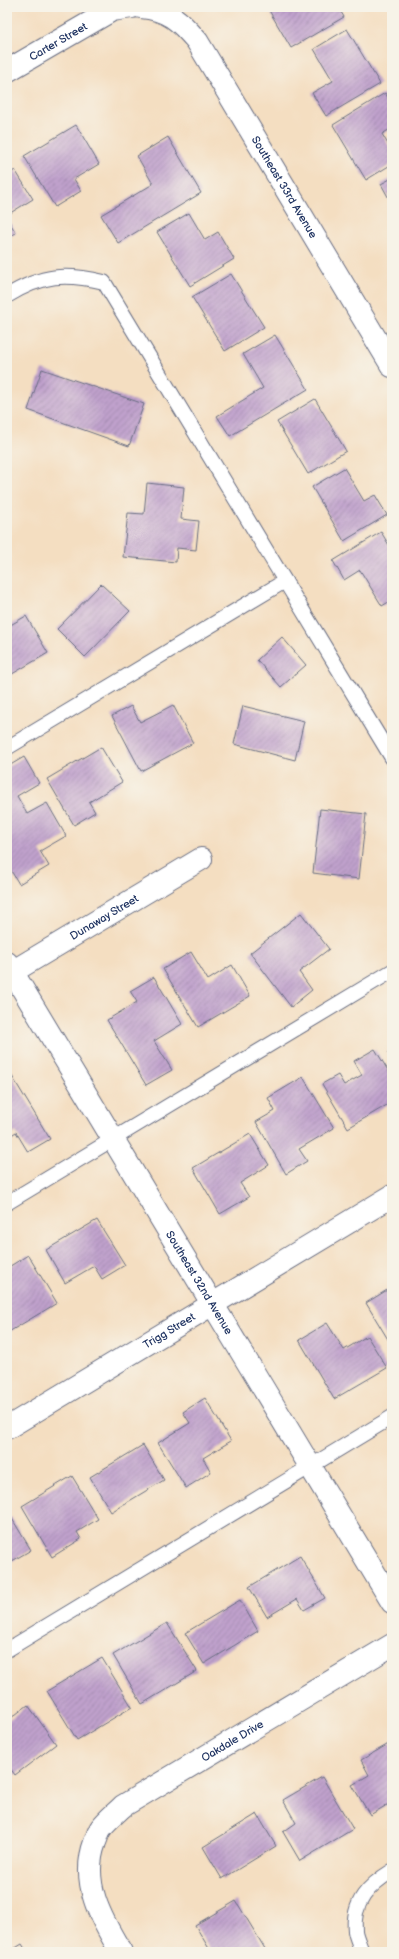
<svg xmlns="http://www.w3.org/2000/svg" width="399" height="1959" font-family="'Balsamiq Sans',sans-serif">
<defs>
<pattern id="building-hatch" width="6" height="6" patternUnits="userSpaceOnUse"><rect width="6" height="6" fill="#c0a1cc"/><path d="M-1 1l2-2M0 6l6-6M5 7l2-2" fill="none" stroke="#9b84a9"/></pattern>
</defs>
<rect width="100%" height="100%" fill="#f7f3e8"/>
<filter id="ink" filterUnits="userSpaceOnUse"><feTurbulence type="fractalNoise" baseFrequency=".025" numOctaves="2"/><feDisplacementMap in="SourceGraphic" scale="8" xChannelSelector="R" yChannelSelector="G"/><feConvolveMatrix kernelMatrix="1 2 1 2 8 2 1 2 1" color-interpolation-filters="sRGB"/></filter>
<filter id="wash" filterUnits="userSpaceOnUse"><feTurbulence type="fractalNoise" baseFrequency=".012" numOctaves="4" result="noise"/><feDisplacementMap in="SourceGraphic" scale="16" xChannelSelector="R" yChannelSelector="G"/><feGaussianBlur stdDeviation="0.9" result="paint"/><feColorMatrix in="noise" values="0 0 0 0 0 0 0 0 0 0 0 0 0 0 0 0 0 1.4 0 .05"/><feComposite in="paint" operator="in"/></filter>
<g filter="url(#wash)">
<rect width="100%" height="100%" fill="#f4dec1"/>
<g id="blocks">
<!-- building -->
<g fill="url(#building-hatch)">
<path d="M267,7H338L344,17L291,48Z"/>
<path d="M347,29L380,84L326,116L312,93L333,81L314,49Z"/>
<path d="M385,93L392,104V128L382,134L392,151V164L366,180L333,125Z"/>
<path d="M76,125L99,164L74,179L81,191L55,207L24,156Z"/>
<path d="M168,137L201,193L118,243L101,215L153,184L137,156Z"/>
<path d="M15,170L33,199L7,215V175Z"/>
<path d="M392,178V204L381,184Z"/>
<path d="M189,213L205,240L218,232L234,259L190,286L157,232Z"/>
<path d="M7,218L16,233L7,238Z"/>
<path d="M231,274L264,327L225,351L192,297Z"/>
<path d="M275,335L308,389L230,436L217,416L263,388L243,354Z"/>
<path d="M42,369L144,404L129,446L28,410Z"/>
<path d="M315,399L346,451L308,474L277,422Z"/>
<path d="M344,468L364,501L375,495L387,515L344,541L312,487Z"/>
<path d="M147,483L184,487L181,519L199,521L196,550L177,548L176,562L123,557L128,513L144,514Z"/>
<path d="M381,532L392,550V600L382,606L360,570L344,580L333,561Z"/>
<path d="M101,584L130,611L85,657L57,629Z"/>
<path d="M26,616L48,653L7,677V627Z"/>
<path d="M282,637L306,665L281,687L257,660Z"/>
<path d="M173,705L193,743L141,771L112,716L131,706L140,722Z"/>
<path d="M243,706L304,721L295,760L234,744Z"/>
<path d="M101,747L122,782L89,802L95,812L74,825L47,779Z"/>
<path d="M24,757L39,783L17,796L27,814L47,803L66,836L40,851L49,866L19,884L7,864V767Z"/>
<path d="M320,809L366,814L359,879L313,873Z"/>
<path d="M301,913L329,949L299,972L312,990L291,1007L250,953Z"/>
<path d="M191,952L208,980L232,965L250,996L198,1027L163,969Z"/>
<path d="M154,977L182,1024L154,1041L172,1070L146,1085L107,1020L137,1002L130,991Z"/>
<path d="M375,1049L392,1077V1102L348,1128L322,1084L338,1075L344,1085L362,1075L354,1061Z"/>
<path d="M392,1049V1058L388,1052Z"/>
<path d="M7,1068L50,1139L28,1152L16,1132L7,1138Z"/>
<path d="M303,1077L334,1128L299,1149L307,1161L286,1174L256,1122L275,1111L268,1098Z"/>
<path d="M250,1134L269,1165L240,1183L249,1197L220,1214L193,1168Z"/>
<path d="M97,1220L125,1265L102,1279L94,1266L65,1283L46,1250Z"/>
<path d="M28,1255L57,1303L7,1333V1268Z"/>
<path d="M392,1287V1346L366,1303Z"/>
<path d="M327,1323L344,1350L367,1336L387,1368L334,1399L299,1340Z"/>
<path d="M205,1398L231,1441L203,1458L211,1472L186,1488L158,1443L190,1423L183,1412Z"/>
<path d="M143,1445L164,1480L111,1512L90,1477Z"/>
<path d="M72,1476L98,1519L77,1532L81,1539L52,1557L22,1506Z"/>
<path d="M11,1517L31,1550L7,1564V1520Z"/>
<path d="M300,1556L325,1598L304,1610L297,1599L267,1617L249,1587Z"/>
<path d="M240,1600L258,1631L204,1664L185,1633Z"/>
<path d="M167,1623L197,1671L142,1704L113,1655Z"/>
<path d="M102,1658L132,1707L77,1740L47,1691Z"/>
<path d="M28,1705L56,1744L15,1775L7,1764V1721Z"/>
<path d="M392,1742V1802L370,1815L352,1785L369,1775L361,1760Z"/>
<path d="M322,1777L353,1829L300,1861L283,1832L296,1823L283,1800Z"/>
<path d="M257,1814L276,1846L222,1879L203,1847Z"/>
<path d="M236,1901L267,1952H211L195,1925Z"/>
<path d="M22,1944L27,1952H9Z"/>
</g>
</g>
</g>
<g filter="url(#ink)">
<use href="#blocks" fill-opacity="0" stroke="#676c81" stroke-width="1"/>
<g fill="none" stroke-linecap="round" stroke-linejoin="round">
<!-- service casing -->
<g stroke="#676c81" stroke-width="16">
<g id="service">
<path d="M7,296C43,274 65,273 104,282L392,758"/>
<path d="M7,748L285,581"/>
<path d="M7,1203L392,971"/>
<path d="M7,1650L392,1417"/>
<path d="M362,1952C360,1945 356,1938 355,1931C352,1902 369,1885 392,1871"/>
</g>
</g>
<!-- minor casing -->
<g stroke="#676c81" stroke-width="24">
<g id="minor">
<path id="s1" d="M141,7C168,9 180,21 197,41L392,366"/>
<path id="s2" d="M7,71L112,10L132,7"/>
<path id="s3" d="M7,963L392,1602"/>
<path id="s4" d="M7,975L201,859"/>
<path id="s5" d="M7,1428L392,1196"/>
<path id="s6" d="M121,1952C101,1919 80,1882 95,1842C97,1838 98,1832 101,1828C107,1820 116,1813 123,1806L392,1645"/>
</g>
</g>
<!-- service -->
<use href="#service" stroke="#fff" stroke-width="14"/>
<!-- minor -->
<use href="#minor" stroke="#fff" stroke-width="22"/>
</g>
</g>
<g text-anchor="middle" stroke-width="3" stroke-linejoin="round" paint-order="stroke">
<!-- street labels -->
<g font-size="11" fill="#1b2f5e" stroke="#f7f3e8">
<text dy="4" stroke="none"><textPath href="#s2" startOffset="59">Carter Street</textPath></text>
<text dy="4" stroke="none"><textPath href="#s1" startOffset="238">Southeast 33rd Avenue</textPath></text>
<text dy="4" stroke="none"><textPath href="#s4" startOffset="113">Dunaway Street</textPath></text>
<text dy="4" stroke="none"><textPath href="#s3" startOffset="373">Southeast 32nd Avenue</textPath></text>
<text dy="4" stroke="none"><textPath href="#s5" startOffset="189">Trigg Street</textPath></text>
<text dy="4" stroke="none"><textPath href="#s6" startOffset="291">Oakdale Drive</textPath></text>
</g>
</g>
<!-- margin -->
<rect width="399" height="1959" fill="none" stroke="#f7f3e8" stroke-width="24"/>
</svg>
